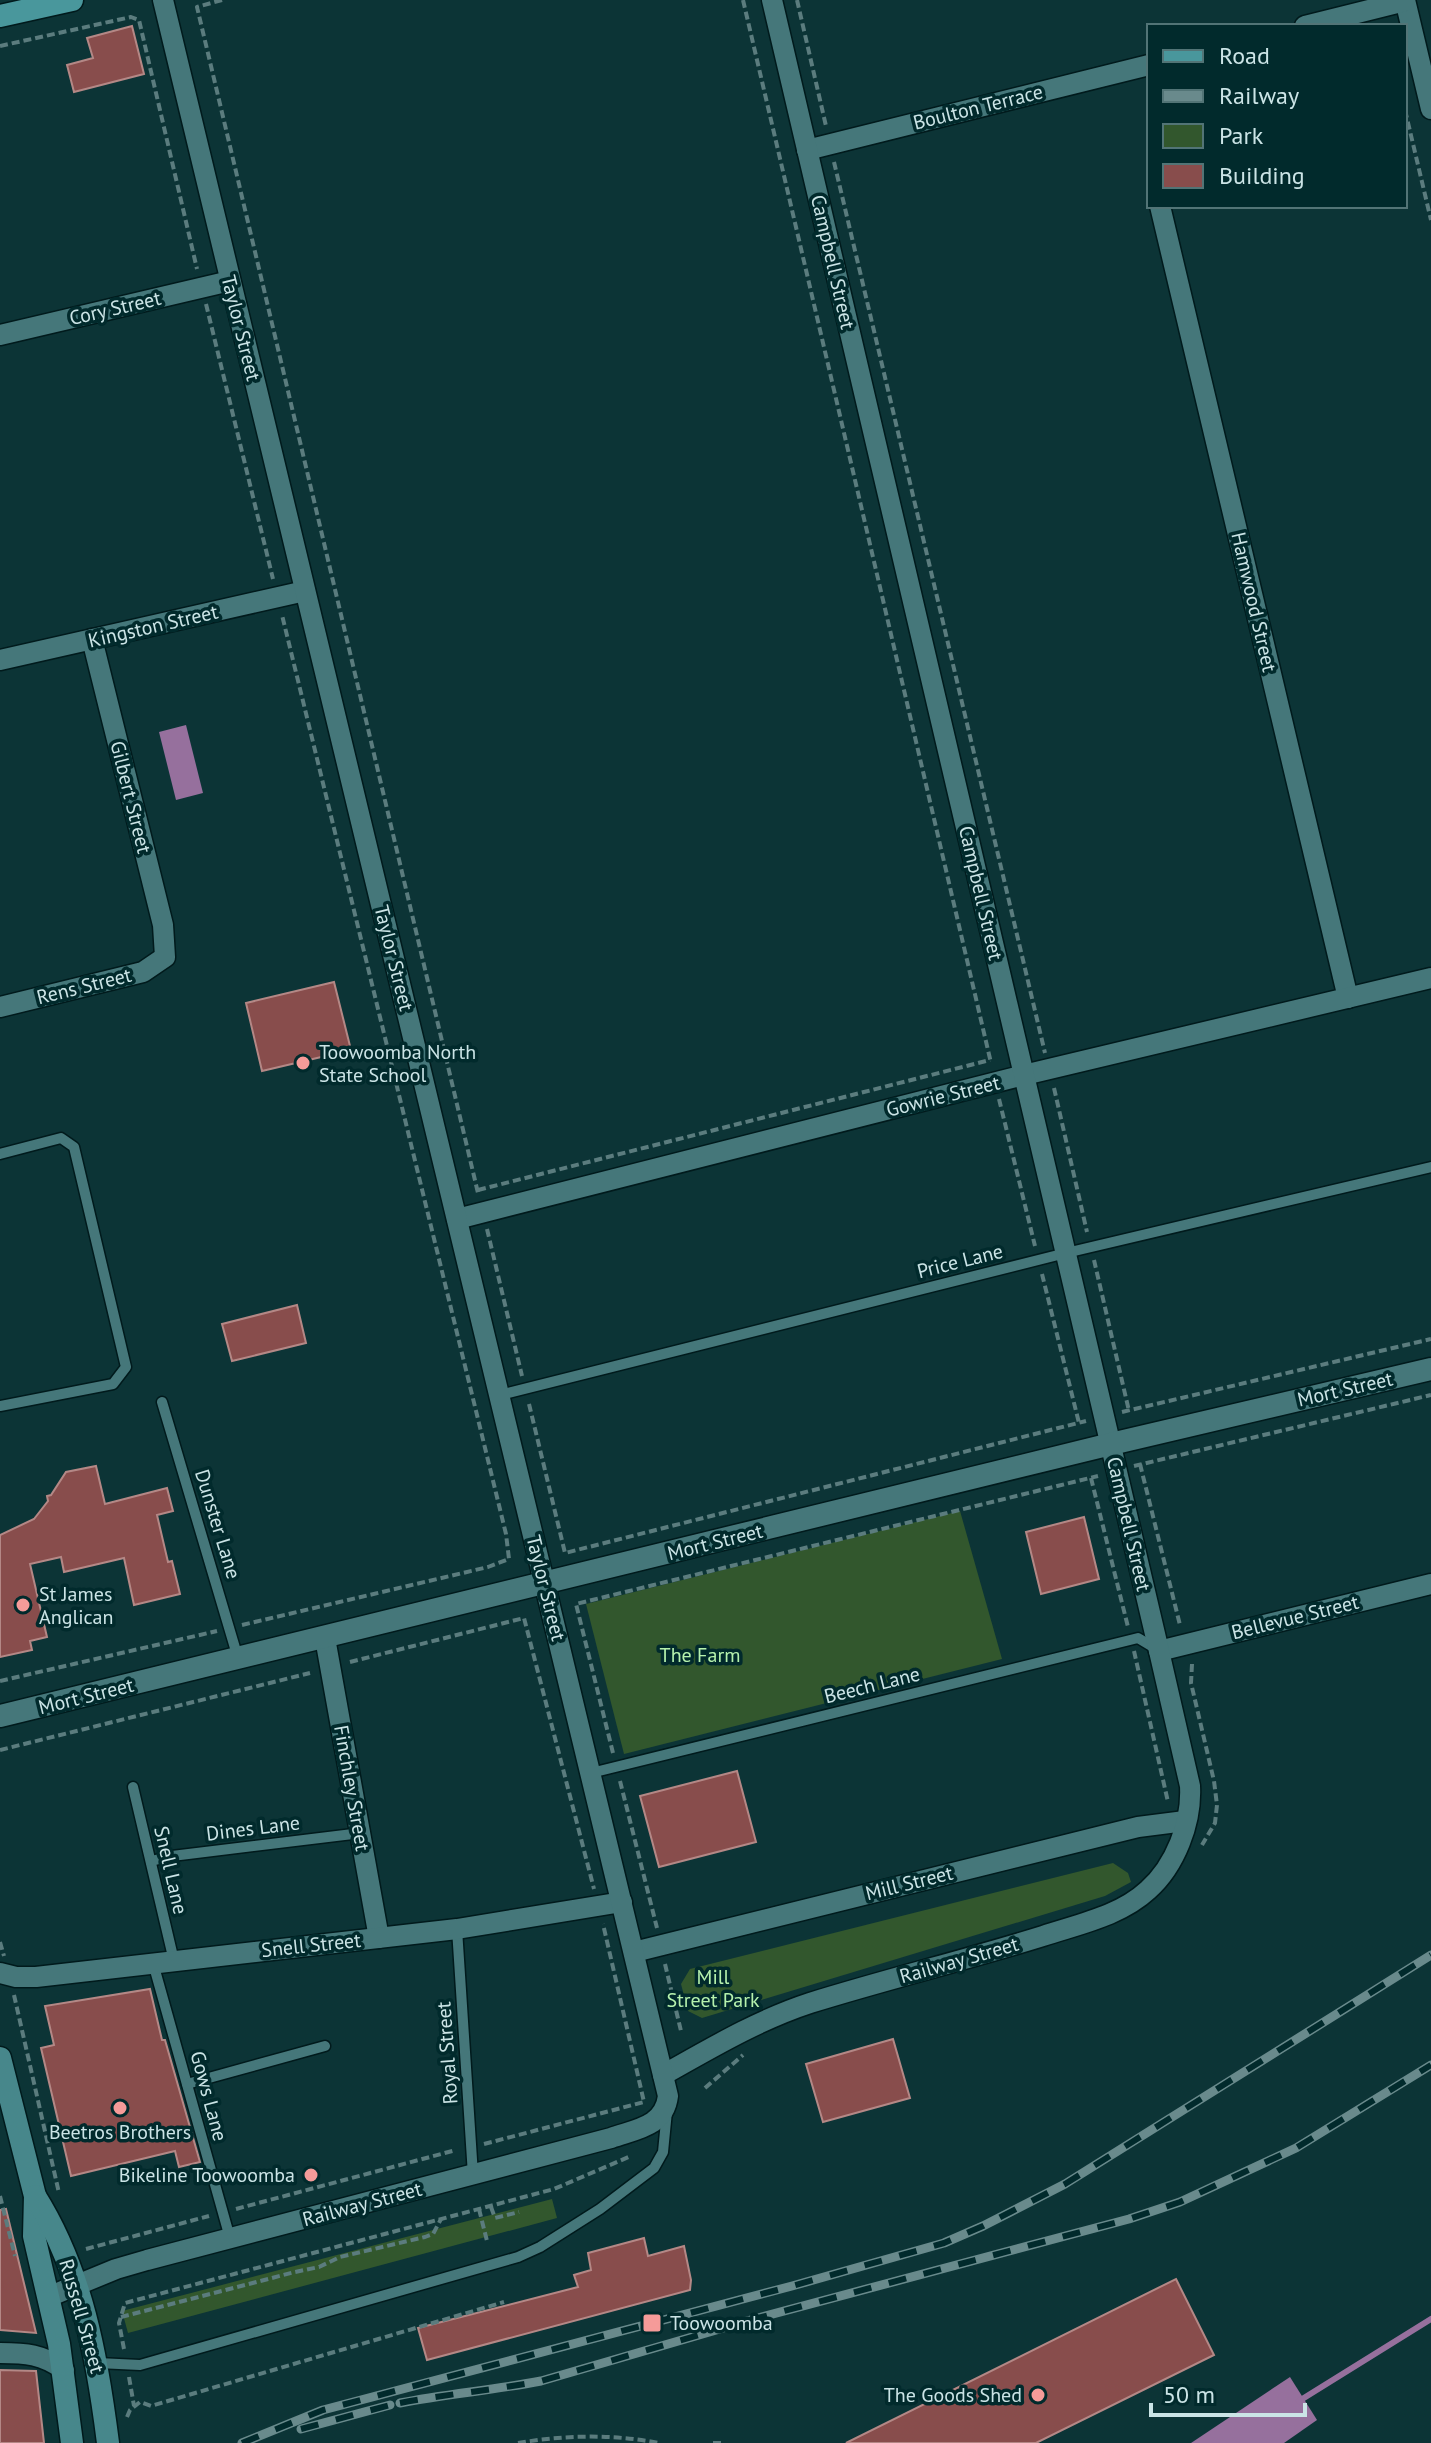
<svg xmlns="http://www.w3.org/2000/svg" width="1431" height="2443" font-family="'PT Sans',sans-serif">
<rect width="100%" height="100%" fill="#0c3436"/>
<!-- green -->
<g fill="#32572d">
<path d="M960,1511L1002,1659L624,1754L586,1604Z"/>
<path d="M1113,1863L1128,1873L1131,1882L1105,1896L702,2018L688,2011L681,1984L690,1969Z"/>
<path d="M552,2199L557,2218L128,2333L122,2311Z"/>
</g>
<!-- water -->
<g fill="#96709d">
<path d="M186,725L203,793L176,800L159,732Z"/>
<path d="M1290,2377L1317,2420L1284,2443H1191Z"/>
</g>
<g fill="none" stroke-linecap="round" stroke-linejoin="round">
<!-- stream -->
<path stroke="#96709d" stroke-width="6" d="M1299,2401L1431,2319"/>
</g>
<!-- building -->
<g fill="#884d4c" stroke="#b48886" stroke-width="2">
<path d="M132,26L144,74L74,92L67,65L93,58L87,38Z"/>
<path d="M334,982L351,1050L262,1071L246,1003Z"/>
<path d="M297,1305L306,1343L232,1361L222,1324Z"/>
<path d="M96,1466L105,1504L167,1488L173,1511L157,1515L168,1562L172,1561L180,1594L134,1605L124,1558L64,1572L61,1557L30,1564L47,1637L30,1641L32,1650L0,1657V1535L34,1519L48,1501L47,1496L51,1495L66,1472Z"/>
<path d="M1084,1517L1099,1579L1041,1594L1026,1532Z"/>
<path d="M737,1771L756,1842L659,1867L640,1796Z"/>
<path d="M150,1989L162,2040H165L200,2162L179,2167L175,2151L71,2176L41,2048L54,2045L45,2006Z"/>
<path d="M893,2039L910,2098L823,2122L806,2064Z"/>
<path d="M6,2209L36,2333L0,2330V2210Z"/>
<path d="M644,2238L648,2256L684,2246L691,2280L690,2290L427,2360L418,2328L578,2287L574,2275L591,2270L588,2253Z"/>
<path d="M1176,2279L1214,2355L1036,2443H846Z"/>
<path d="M0,2370L36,2371L44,2443H0Z"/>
</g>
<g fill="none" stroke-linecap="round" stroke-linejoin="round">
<!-- service casing -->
<g stroke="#011a1c" stroke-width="13">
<g id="service">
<path d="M0,1154L61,1138L74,1147L126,1367L113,1384L0,1406"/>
<path d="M500,1395L1066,1253L1431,1167"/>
<path d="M162,1402L238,1658"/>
<path d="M591,1773L1130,1640L1138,1638L1158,1650"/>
<path d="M133,1787L174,1961"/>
<path d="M151,1861L172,1856L361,1833"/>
<path d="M457,1929L473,2175"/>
<path d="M153,1963L230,2238"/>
<path d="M187,2084L325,2046"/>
<path d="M98,2363L140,2365L518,2257L540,2247L600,2209L654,2168L663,2152L667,2111"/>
</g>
</g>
<!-- minor casing -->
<g stroke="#011a1c" stroke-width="23">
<g id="minor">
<path d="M1405,0L1431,109"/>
<path d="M1305,26L1405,1"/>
<path d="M807,150L1149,65"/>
<path d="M1160,206L1348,998"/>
<path d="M0,335L230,281"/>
<path d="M0,660L305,591"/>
<path d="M0,1007L143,972L165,957L163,925L92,639"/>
<path d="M457,1219L1024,1075L1431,978"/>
<path d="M325,1638L379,1938"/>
<path d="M1159,1651L1431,1584"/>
<path d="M634,1952L1138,1827L1185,1821"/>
<path d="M0,1973L16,1977H36L457,1929L622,1902"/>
<path d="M663,2075C711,2048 758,2020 810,2003C887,1979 966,1960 1043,1936C1079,1924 1120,1916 1148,1890C1175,1866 1192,1823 1190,1786L1159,1651L772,0"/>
<path d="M48,2297L116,2269L147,2260L611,2138C636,2129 664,2127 668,2096L163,0"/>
<path d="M0,2353C25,2353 43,2354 64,2370"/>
</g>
</g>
<!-- tertiary casing -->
<g stroke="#011a1c" stroke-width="25">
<path id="tertiary" d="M0,1716L1111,1444L1431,1369"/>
</g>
<!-- secondary casing -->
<g stroke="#011a1c" stroke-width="25">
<g id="secondary">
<path d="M0,2058L35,2196L34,2236L59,2344L72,2443"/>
<path d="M35,2196C82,2271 97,2356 108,2443"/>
</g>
</g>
<!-- primary casing -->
<g stroke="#011a1c" stroke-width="25">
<path id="primary" d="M0,16L72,0"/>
</g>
<!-- path -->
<g stroke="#5b7c7e" stroke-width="4" stroke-dasharray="8 4" stroke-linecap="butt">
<path d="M222,0L197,7L478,1193"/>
<path d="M743,0L991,1063"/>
<path d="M797,0L826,126"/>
<path d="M0,46L131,17L139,20L197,269"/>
<path d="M1405,110L1431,220"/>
<path d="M834,162L1045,1053"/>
<path d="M206,304L273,579"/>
<path d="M1054,1088L1087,1232"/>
<path d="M999,1099L1035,1246"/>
<path d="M478,1190L990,1060"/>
<path d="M487,1229L522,1376"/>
<path d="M1094,1260L1129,1411"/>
<path d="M1042,1274L1079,1423"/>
<path d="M529,1404L565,1553L1086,1421"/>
<path d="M1122,1412L1431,1339"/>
<path d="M1140,1464L1180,1625"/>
<path d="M1134,1466L1431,1395"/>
<path d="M1091,1478L1128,1627"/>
<path d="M242,1625L488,1567L509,1559L506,1534L282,615"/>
<path d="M1134,1651L1168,1802"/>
<path d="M350,1662L524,1618L594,1889"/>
<path d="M1192,1664L1191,1683L1214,1781L1217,1805L1215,1823L1202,1845"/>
<path d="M0,1681L217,1631"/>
<path d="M0,1750L310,1673"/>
<path d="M613,1753L576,1604L1098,1476"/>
<path d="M620,1781L657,1928"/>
<path d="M0,1942L4,1956"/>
<path d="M665,1964L681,2031"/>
<path d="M14,1995L59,2193"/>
<path d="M705,2088L743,2055"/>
<path d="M484,2144L644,2102L603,1924"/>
<path d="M0,2196L15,2256"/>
<path d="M491,2207L495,2218L519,2212"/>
<path d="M236,2209L456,2150"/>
<path d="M479,2209L487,2241"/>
<path d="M86,2249L209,2216"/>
<path d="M121,2317L295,2272L319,2267L340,2257L425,2237L433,2234L441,2219"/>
<path d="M124,2349L119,2323L125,2303L554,2189L631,2156"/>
<path d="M129,2377L134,2406"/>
<path d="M127,2417L130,2410L140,2402L151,2406L504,2302"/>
<path d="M518,2443C564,2435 613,2434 659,2443"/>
<path d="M713,2443H723"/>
</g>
<!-- service -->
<use href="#service" stroke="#45777a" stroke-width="10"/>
<!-- minor -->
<use href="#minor" stroke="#45777a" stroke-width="20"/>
<!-- tertiary -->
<use href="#tertiary" stroke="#45777a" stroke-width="22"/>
<!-- secondary -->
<use href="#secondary" stroke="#47878b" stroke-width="22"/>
<!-- primary -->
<use href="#primary" stroke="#49979c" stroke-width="22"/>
<!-- rail casing -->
<g stroke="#698a8c" stroke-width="9">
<g id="rail">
<path d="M400,2403C447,2394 494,2390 541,2381L754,2319L1129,2219L1180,2202L1296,2148L1431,2065"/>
<path d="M301,2429L390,2405"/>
<path d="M242,2443L323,2410L792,2286L944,2243L983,2226L1065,2184L1431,1955"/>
</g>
</g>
<!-- rail -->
<use href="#rail" stroke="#012a2c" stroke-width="6" stroke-dasharray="18" stroke-linecap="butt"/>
</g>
<!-- markers -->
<g fill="#f59b99" stroke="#012a2c" stroke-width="3">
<circle cx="303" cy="1063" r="8"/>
<circle cx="23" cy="1605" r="8"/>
<circle cx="120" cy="2108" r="8"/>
<circle cx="311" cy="2175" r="8"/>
<rect x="642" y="2313" width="20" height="20" rx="4"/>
<circle cx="1038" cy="2395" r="8"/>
</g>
<g text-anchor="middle" stroke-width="7" stroke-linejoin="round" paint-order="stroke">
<!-- street labels -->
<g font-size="20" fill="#cbe4e6" stroke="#012a2c">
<text transform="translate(978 107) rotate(-14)" y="7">Boulton Terrace</text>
<text transform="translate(833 262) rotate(77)" y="7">Campbell Street</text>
<text transform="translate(115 308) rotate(-13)" y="7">Cory Street</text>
<text transform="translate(241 328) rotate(76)" y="7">Taylor Street</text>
<text transform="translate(1254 602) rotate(77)" y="7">Hamwood Street</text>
<text transform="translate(153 626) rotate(-13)" y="7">Kingston Street</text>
<text transform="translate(131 797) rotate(76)" y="7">Gilbert Street</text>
<text transform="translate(981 893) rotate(77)" y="7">Campbell Street</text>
<text transform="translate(394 958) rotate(76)" y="7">Taylor Street</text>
<text transform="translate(84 986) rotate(-14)" y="7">Rens Street</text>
<text transform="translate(943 1096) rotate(-14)" y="7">Gowrie Street</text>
<text transform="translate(960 1261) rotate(-14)" y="7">Price Lane</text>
<text transform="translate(1345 1389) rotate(-13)" y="7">Mort Street</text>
<text transform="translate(218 1524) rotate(73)" y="7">Dunster Lane</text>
<text transform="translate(1129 1524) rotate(77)" y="7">Campbell Street</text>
<text transform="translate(715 1542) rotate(-14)" y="7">Mort Street</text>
<text transform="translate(546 1588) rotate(76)" y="7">Taylor Street</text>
<text transform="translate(1295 1617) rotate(-14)" y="7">Bellevue Street</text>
<text transform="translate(872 1685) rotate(-14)" y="7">Beech Lane</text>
<text transform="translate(86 1696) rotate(-14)" y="7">Mort Street</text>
<text transform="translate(352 1788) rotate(80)" y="7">Finchley Street</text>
<text transform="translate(253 1828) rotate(-7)" y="7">Dines Lane</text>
<text transform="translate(171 1870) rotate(77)" y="7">Snell Lane</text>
<text transform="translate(909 1883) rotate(-14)" y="7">Mill Street</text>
<text transform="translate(311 1945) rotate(-6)" y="7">Snell Street</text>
<text transform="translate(959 1960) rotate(-16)" y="7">Railway Street</text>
<text transform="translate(447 2053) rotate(-94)" y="7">Royal Street</text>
<text transform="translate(209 2096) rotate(75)" y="7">Gows Lane</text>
<text transform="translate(362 2204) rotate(-15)" y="7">Railway Street</text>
<text transform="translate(82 2316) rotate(74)" y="7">Russell Street</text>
</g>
<!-- poi labels -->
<g font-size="20" fill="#cbe4e6" stroke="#012a2c" text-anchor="start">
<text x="319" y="1059">Toowoomba North<tspan x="319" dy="23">State School</tspan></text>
<text x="39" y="1601">St James<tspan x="39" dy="23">Anglican</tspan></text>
<text x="120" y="2139" text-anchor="middle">Beetros Brothers</text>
<text x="295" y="2182" text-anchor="end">Bikeline Toowoomba</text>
<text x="670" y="2330">Toowoomba</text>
<text x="1022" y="2402" text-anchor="end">The Goods Shed</text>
</g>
<!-- park labels -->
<g font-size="20" fill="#b6f2ad" stroke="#012a2c">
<text x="700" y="1662">The Farm</text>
<text x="713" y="1984">Mill<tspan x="713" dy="23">Street Park</tspan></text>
</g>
</g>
<!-- legend -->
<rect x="1147" y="24" width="260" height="184" fill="#012a2c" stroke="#527476" stroke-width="2"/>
<rect x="1163" y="50" width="40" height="12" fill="#49979c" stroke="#527476" stroke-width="2"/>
<text x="1219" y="64" font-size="24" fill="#cbe4e6">Road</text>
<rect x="1163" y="90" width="40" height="12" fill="#698a8c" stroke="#527476" stroke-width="2"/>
<text x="1219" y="104" font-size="24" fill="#cbe4e6">Railway</text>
<rect x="1163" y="124" width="40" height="24" fill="#32572d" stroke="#527476" stroke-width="2"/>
<text x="1219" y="144" font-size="24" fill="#cbe4e6">Park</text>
<rect x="1163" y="164" width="40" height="24" fill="#884d4c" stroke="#527476" stroke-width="2"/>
<text x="1219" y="184" font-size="24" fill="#cbe4e6">Building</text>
<!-- scale -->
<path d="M1151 2403v12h154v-12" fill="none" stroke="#cbe4e6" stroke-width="4"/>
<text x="1163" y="2403" font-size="24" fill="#cbe4e6" stroke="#012a2c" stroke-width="6" paint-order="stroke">50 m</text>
</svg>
